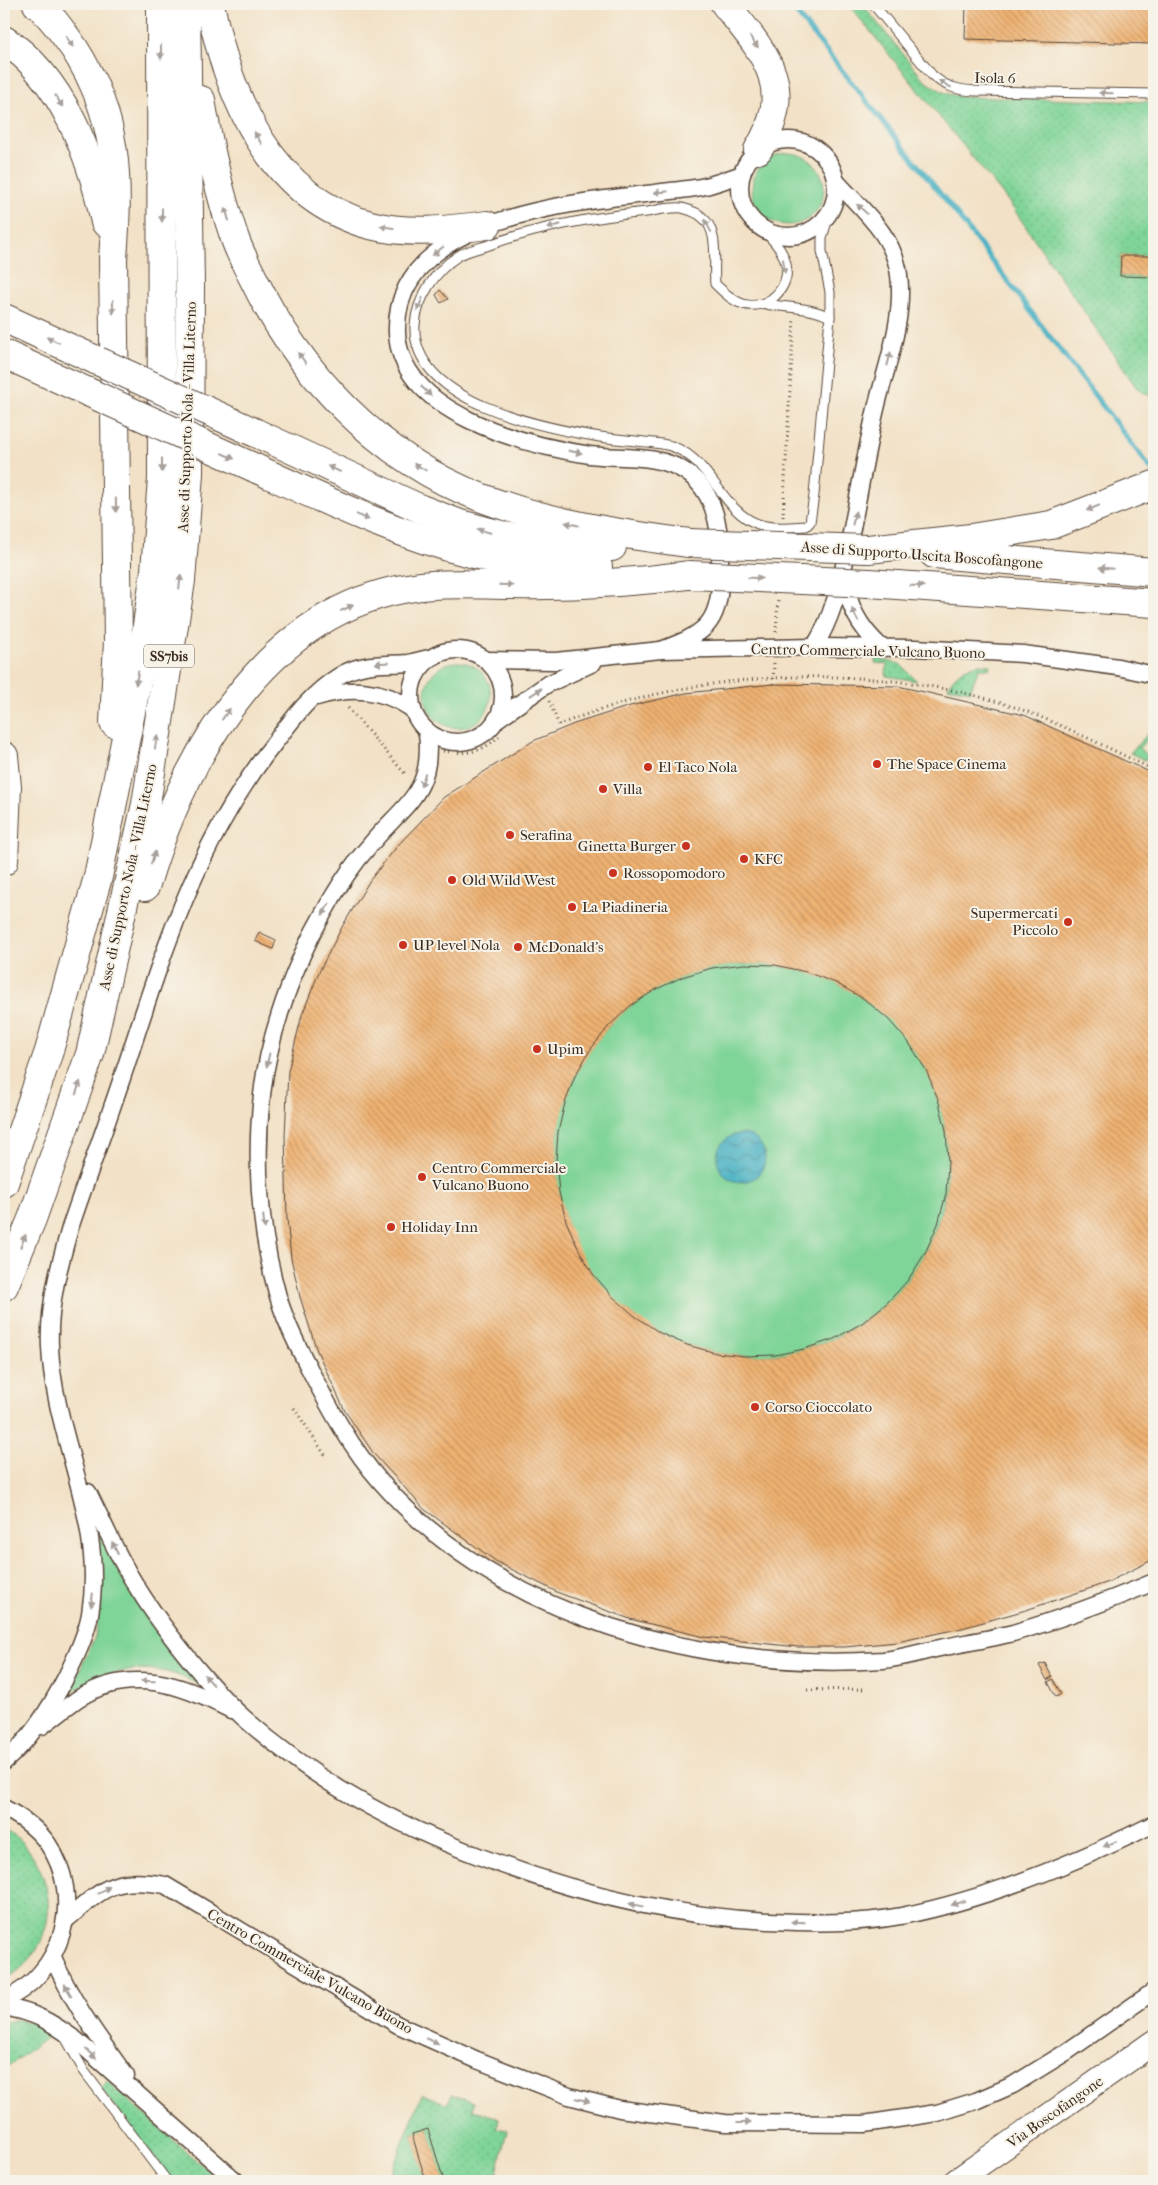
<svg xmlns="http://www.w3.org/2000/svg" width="1158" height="2185" font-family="'IM FELL French Canon',serif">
<defs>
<pattern id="grass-dots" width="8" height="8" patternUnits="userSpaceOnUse" patternTransform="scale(1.25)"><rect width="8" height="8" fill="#7fd498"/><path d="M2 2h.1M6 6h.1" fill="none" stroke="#6fb683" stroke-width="1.8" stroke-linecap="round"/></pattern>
<pattern id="water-waves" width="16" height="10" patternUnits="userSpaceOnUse" patternTransform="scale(1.25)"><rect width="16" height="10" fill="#45b0c3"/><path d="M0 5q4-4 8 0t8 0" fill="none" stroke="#3b8f9e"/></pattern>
<pattern id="building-back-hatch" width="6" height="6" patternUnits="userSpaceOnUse" patternTransform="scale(1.25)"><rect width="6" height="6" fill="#efb272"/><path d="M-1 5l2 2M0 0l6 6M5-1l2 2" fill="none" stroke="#c3915d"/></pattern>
</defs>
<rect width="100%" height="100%" fill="#f7f3e8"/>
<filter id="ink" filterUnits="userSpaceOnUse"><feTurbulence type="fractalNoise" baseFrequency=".02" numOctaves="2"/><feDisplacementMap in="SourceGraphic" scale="10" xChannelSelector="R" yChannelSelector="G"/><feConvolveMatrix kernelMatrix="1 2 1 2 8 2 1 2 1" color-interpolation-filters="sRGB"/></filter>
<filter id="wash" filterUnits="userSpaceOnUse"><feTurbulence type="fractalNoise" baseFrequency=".0096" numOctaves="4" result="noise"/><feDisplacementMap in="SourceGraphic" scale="20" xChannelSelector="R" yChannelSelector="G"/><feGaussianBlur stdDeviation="1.12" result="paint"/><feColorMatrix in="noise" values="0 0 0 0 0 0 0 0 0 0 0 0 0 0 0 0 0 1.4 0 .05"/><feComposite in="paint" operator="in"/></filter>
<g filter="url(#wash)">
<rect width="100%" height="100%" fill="#f2e1c6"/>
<!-- grass -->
<g fill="url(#grass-dots)" stroke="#5d7f5b">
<path d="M848,4H862L925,81L945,93L962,97L1154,102V256H1121L1120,276L1154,278V397L1143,393L1136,387L1008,201Z"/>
<path d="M876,658L900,664L917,681L886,676L887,664L875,663Z"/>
<path d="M979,664L990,665L989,669L979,668L970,691L948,687C954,674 965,667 979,664Z"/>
<path d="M1154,727V732L1139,748L1148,756L1145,760L1130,753Z"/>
<path d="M4,1828C60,1863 66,1947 4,1980Z"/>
<path d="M19,2020L34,2024L52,2034L4,2069V2022Z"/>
<path d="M107,2081L219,2181H172L101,2089Z"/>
<path d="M422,2094L447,2104L452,2094L474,2102L473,2110L499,2118L497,2128L507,2130L495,2181H444L428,2129L412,2134L426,2181H388Z"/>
</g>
<!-- park -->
<g fill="#7fd498" stroke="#5d7f5b">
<circle cx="788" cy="189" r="36"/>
<circle cx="458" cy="695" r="33"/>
<circle cx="752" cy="1160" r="196"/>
<path d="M99,1530C122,1589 162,1638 202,1686C151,1659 119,1667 70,1692L95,1637L100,1607Z"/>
</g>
<!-- water -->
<circle fill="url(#water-waves)" stroke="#406d70" cx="741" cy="1158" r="24"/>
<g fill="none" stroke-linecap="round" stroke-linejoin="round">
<!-- stream -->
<path stroke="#45b0c3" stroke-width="5" d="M789,4L948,203L1154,473"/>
</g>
<g id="blocks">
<!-- building -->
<g fill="url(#building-back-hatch)" fill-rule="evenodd">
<path d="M966,4H1154V44L965,39Z"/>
<path d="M1121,256H1153V277L1120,276Z"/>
<path d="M440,290L448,299L441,303L436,295Z"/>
<path d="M773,684L898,686L1024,715L1154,774V1559L1106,1583L1026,1610L962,1628L897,1642L845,1647H798L704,1637L630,1619L559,1593L497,1562L424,1509L374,1454L345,1411L317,1351L300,1297L291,1258L287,1219L285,1136L288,1071L302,1015L319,972L342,927L370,880L399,844L444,797L533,741L574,724L630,706L686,693ZM744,964L775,965L806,972L836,983L864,999L888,1019L909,1043L926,1070L938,1099L946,1130L948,1162L946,1194L938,1224L925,1253L908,1280L887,1303L862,1323L834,1339L804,1349L775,1355L745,1356L716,1353L687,1345L660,1333L635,1316L613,1297L593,1274L578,1248L566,1221L559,1192L556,1162L558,1132L565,1103L575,1076L590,1050L609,1026L630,1006L655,990L682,977L712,968Z"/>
<path d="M259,932L276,940L273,949L255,941Z"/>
<path d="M1045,1663L1052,1677L1047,1680L1039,1665Z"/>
<path d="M1053,1679L1061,1694L1056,1697L1048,1682Z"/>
<path d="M428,2129L444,2181H426L418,2155L412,2134Z"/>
</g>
</g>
</g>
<g filter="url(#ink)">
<use href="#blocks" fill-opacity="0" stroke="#564537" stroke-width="1"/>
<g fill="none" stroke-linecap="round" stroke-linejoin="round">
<!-- lane casing -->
<g stroke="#564537" stroke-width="11">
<g id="lane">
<path d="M873,4L932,75C945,87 958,90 975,91L1154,94"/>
<path d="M759,227C771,237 783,249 786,264C791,288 767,311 743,304C732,301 724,292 715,284C713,264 720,231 702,217C697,212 689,210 682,208C671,207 658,210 647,212C594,217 542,226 492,244C481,248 468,250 458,256C435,271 417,298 415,325C411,402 544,428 600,437C621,440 641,441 662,444C710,451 718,510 758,524C771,529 791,527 806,526L810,522L814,495L830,317V292L822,251V238L829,215"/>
<path d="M766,304C788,308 810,307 830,317"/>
<path d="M65,2037L84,2071L167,2181"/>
</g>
</g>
<!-- street casing -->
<g stroke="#564537" stroke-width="19">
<g id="street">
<circle cx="788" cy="188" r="48"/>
<path d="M842,575C851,608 856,624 882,648"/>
<path d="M814,647C834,616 841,579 849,543C858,500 865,456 875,413C885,368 905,321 899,275C894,235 862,210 837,182"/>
<circle cx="457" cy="696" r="46"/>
<path d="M661,650C702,635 720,625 720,579C721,541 721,496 686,472C658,453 621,459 590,455C525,445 401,414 397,333C392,205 608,201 695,188C711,186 727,179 742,174"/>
<path d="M486,660L556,661L661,650L814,647L915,648L1023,654L1118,667L1154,675"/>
<path d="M317,697C351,687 381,688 412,709"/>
<path d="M496,720L546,685L593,663"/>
<path d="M427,733C434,793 404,804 370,845C352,865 336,890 323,914C294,964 268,1037 262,1095C255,1156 259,1225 275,1285C282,1315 296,1343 310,1370C330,1409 351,1448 381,1482C502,1619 705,1672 883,1660C902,1658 921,1652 940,1648C964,1643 989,1639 1013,1633C1061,1619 1108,1601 1154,1582"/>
<path d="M88,1492C100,1516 111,1541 124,1565C150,1613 203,1681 244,1718C316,1782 392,1823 481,1857C575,1893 669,1916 769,1921C812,1923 858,1924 901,1916C988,1899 1075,1863 1154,1824"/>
<path d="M42,1726C54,1717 66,1707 79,1698C130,1666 182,1684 231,1710"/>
<path d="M4,1762C31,1739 50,1709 66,1677C76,1657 86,1636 90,1614C106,1521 54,1438 50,1347C48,1307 59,1266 70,1228C87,1177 106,1126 123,1075C163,954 195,843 276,741C294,717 313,692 339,676C361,662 383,665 408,663C415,662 423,659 430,658"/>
<path d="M4,1808C21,1817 37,1828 48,1844C85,1898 63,1974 4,2000"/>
<path d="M66,1920C104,1888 113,1876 165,1885L398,2025L477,2060L569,2096L620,2109L725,2123L864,2124L937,2113L976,2101L1013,2085L1068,2051L1154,1991"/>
<path d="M53,1957C71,2001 98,2037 126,2076"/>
<path d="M4,2007C35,2012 51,2022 76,2040L236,2181"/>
</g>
</g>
<!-- secondary casing -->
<g stroke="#564537" stroke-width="26">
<path id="secondary" d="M956,2181L1154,2042"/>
</g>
<!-- highway casing -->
<g stroke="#564537" stroke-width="30">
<g id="highway">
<path d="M37,4C52,16 63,33 74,48C119,118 119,179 113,259L118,641L114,723"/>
<path d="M210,4C228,96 270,198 370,225C409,235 449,230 487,225"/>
<path d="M725,4C765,54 797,87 758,150"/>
<path d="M4,40C62,77 92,157 105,222"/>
<path d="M201,100C209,147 219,192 234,236C238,249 245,262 251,274C298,373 378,458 482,498C548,523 619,534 689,543"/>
<path d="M4,318L98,361"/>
<path d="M4,354L88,392"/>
<path d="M256,433L421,509L460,524L505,536L553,543L612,547"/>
<path d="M255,468C327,501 397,535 474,554C514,564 556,565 598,567"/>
<path d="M868,549L971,538L1051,525L1154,485"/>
<path d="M934,554L1154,572"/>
<path d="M869,583L1154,603"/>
<path d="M4,756L7,787L4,861"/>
<path d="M145,887C186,750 273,597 432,585C459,583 485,585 512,585C571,586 630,583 689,575"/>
<path d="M4,1183L49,1051L98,877L143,652L155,571L162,478L161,4"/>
<path d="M4,1286L32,1219L90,1054L146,804L181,581L189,474L190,286L186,4"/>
</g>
</g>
<!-- path -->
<g stroke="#564537" stroke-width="3" stroke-dasharray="1 4" stroke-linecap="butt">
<path d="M783,517L794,318"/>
<path d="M776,632L778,600"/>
<path d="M773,684L774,663"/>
<path d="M549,701L559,725C696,668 879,660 1020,709C1066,726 1110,749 1154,770"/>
<path d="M348,708L407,776"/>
<path d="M443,751C467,754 480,754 499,736"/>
<path d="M294,1408L327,1458"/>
<path d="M807,1690L865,1689"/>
</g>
<!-- lane -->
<use href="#lane" stroke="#fff" stroke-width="9"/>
<!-- street -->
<use href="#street" stroke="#fff" stroke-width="16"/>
<!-- secondary -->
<use href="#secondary" stroke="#fff" stroke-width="24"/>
<!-- highway -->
<use href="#highway" stroke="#fff" stroke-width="28"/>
<!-- highway-bridge casing -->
<g stroke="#564537" stroke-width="30" stroke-linecap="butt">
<g id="highway-bridge">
<path d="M98,361L256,433"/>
<path d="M88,392L255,468"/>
<path d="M689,543L868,549"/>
<path d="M689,575L869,583"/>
</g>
</g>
<!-- highway-bridge -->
<use href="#highway-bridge" stroke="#fff" stroke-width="28"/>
</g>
<!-- one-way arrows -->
<defs><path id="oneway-solid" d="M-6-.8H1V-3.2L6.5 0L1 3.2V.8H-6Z" transform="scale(1.25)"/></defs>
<g fill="#a79f9a">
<use href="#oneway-solid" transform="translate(69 41) rotate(57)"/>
<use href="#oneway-solid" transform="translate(754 42) rotate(53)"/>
<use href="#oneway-solid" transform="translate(161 52) rotate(90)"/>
<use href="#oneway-solid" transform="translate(945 84) rotate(-151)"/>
<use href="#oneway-solid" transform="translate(1106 93) rotate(-179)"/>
<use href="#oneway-solid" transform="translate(59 101) rotate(58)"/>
<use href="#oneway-solid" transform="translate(258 138) rotate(-121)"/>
<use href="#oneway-solid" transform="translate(661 192) rotate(174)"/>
<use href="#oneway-solid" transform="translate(862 209) rotate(-137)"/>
<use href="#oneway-solid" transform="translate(227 214) rotate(-107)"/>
<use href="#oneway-solid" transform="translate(162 215) rotate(90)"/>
<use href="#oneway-solid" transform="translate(554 226) rotate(166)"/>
<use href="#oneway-solid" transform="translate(708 226) rotate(-118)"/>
<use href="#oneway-solid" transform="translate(387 227) rotate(-171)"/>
<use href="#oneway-solid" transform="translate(438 251) rotate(141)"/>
<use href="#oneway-solid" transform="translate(784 266) rotate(82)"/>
<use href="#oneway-solid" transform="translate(420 304) rotate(113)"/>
<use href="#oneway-solid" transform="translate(113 307) rotate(89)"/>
<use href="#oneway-solid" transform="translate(53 340) rotate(-156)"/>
<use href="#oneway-solid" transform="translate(302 358) rotate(-126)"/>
<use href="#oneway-solid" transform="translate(889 359) rotate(-76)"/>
<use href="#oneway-solid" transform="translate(426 391) rotate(44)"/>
<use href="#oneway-solid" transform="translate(575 452) rotate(11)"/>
<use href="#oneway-solid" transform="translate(228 456) rotate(24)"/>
<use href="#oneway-solid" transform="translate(162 465) rotate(90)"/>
<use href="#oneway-solid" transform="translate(420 467) rotate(-150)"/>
<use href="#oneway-solid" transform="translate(334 469) rotate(-155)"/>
<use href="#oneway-solid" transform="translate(116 505) rotate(89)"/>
<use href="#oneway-solid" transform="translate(1093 508) rotate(158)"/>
<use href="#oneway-solid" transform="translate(363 517) rotate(22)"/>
<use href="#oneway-solid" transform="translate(854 518) rotate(-78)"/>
<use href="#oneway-solid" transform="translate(572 524) rotate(-167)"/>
<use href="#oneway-solid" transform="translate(484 531) rotate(-164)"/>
<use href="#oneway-solid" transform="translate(1106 568) rotate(-175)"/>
<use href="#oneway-solid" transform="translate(755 578) rotate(3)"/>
<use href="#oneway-solid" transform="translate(180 582) rotate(-83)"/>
<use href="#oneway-solid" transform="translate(506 585) rotate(1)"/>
<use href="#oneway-solid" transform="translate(917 586) rotate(4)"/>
<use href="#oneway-solid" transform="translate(347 608) rotate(-25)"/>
<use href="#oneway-solid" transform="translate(855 615) rotate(-117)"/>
<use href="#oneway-solid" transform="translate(382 663) rotate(176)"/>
<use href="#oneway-solid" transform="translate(137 678) rotate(101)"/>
<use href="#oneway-solid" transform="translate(536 692) rotate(-33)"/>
<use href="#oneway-solid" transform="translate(226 714) rotate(-54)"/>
<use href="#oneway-solid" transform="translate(156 742) rotate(-81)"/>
<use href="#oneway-solid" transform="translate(423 780) rotate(109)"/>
<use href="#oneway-solid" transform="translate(153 858) rotate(-72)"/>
<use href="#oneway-solid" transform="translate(326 909) rotate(121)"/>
<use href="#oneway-solid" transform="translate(268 1060) rotate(102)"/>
<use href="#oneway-solid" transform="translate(78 1088) rotate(-71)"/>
<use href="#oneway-solid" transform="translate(264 1222) rotate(83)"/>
<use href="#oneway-solid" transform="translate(23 1241) rotate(-67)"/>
<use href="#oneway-solid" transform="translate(115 1548) rotate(-116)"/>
<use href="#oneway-solid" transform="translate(92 1600) rotate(97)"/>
<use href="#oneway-solid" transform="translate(209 1680) rotate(-132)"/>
<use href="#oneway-solid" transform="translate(148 1681) rotate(-179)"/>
<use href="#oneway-solid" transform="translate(1110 1844) rotate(158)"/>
<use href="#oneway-solid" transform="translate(104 1890) rotate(-31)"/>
<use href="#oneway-solid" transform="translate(958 1903) rotate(163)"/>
<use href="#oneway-solid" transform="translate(636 1905) rotate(-168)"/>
<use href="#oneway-solid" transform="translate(798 1922) rotate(-179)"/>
<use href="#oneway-solid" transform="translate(68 1990) rotate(-119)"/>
<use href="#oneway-solid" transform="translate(432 2041) rotate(23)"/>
<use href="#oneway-solid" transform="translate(91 2054) rotate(42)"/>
<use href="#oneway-solid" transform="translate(583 2100) rotate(14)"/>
<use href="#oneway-solid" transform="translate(744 2123)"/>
</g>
</g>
<!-- markers -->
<g fill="#c8321e" stroke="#f7f3e8" stroke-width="2">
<circle cx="877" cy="764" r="5"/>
<circle cx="648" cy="767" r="5"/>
<circle cx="603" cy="789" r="5"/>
<circle cx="510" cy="835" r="5"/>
<circle cx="686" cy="846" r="5"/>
<circle cx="744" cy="859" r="5"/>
<circle cx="613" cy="873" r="5"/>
<circle cx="452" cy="880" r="5"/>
<circle cx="572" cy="907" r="5"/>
<circle cx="1068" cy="922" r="5"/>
<circle cx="403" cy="945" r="5"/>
<circle cx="518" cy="947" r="5"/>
<circle cx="537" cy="1049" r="5"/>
<circle cx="422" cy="1177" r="5"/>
<circle cx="391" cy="1227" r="5"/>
<circle cx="755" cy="1407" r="5"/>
</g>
<g text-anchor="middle" stroke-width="4" stroke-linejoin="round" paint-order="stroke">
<!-- shield labels -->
<rect fill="#f7f3e8" stroke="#73665b" stroke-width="1" x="144" y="644.5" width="50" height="23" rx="4"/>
<g font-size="14" font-weight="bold" fill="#3b2a1e">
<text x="169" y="661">SS7bis</text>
</g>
<!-- street labels -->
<g font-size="15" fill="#3b2a1e" stroke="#f7f3e8">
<text transform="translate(995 78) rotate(1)" y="5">Isola 6</text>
<text transform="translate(187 417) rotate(-88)" y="5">Asse di Supporto Nola - Villa Literno</text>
<text transform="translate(922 555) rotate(4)" y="5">Asse di Supporto Uscita Boscofangone</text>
<text transform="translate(868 651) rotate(1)" y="5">Centro Commerciale Vulcano Buono</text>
<text transform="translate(128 877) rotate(-78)" y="5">Asse di Supporto Nola - Villa Literno</text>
<text transform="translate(310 1971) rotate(30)" y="5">Centro Commerciale Vulcano Buono</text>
<text transform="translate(1055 2112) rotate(-35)" y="5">Via Boscofangone</text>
</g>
<!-- poi labels -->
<g font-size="15" fill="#3b2a1e" stroke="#f7f3e8" text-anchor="start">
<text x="887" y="769">The Space Cinema</text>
<text x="658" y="772">El Taco Nola</text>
<text x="613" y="794">Villa</text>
<text x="520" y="840">Serafina</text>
<text x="676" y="851" text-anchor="end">Ginetta Burger</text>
<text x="754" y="864">KFC</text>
<text x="623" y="878">Rossopomodoro</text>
<text x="462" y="885">Old Wild West</text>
<text x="582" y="912">La Piadineria</text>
<text x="1058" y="918" text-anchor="end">Supermercati<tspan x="1058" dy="17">Piccolo</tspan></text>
<text x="413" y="950">UP level Nola</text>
<text x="528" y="952">McDonald's</text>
<text x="547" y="1054">Upim</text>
<text x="432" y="1173">Centro Commerciale<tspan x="432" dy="17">Vulcano Buono</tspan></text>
<text x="401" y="1232">Holiday Inn</text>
<text x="765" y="1412">Corso Cioccolato</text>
</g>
</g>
<!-- margin -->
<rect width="1158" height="2185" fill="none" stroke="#f7f3e8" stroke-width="20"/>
</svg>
